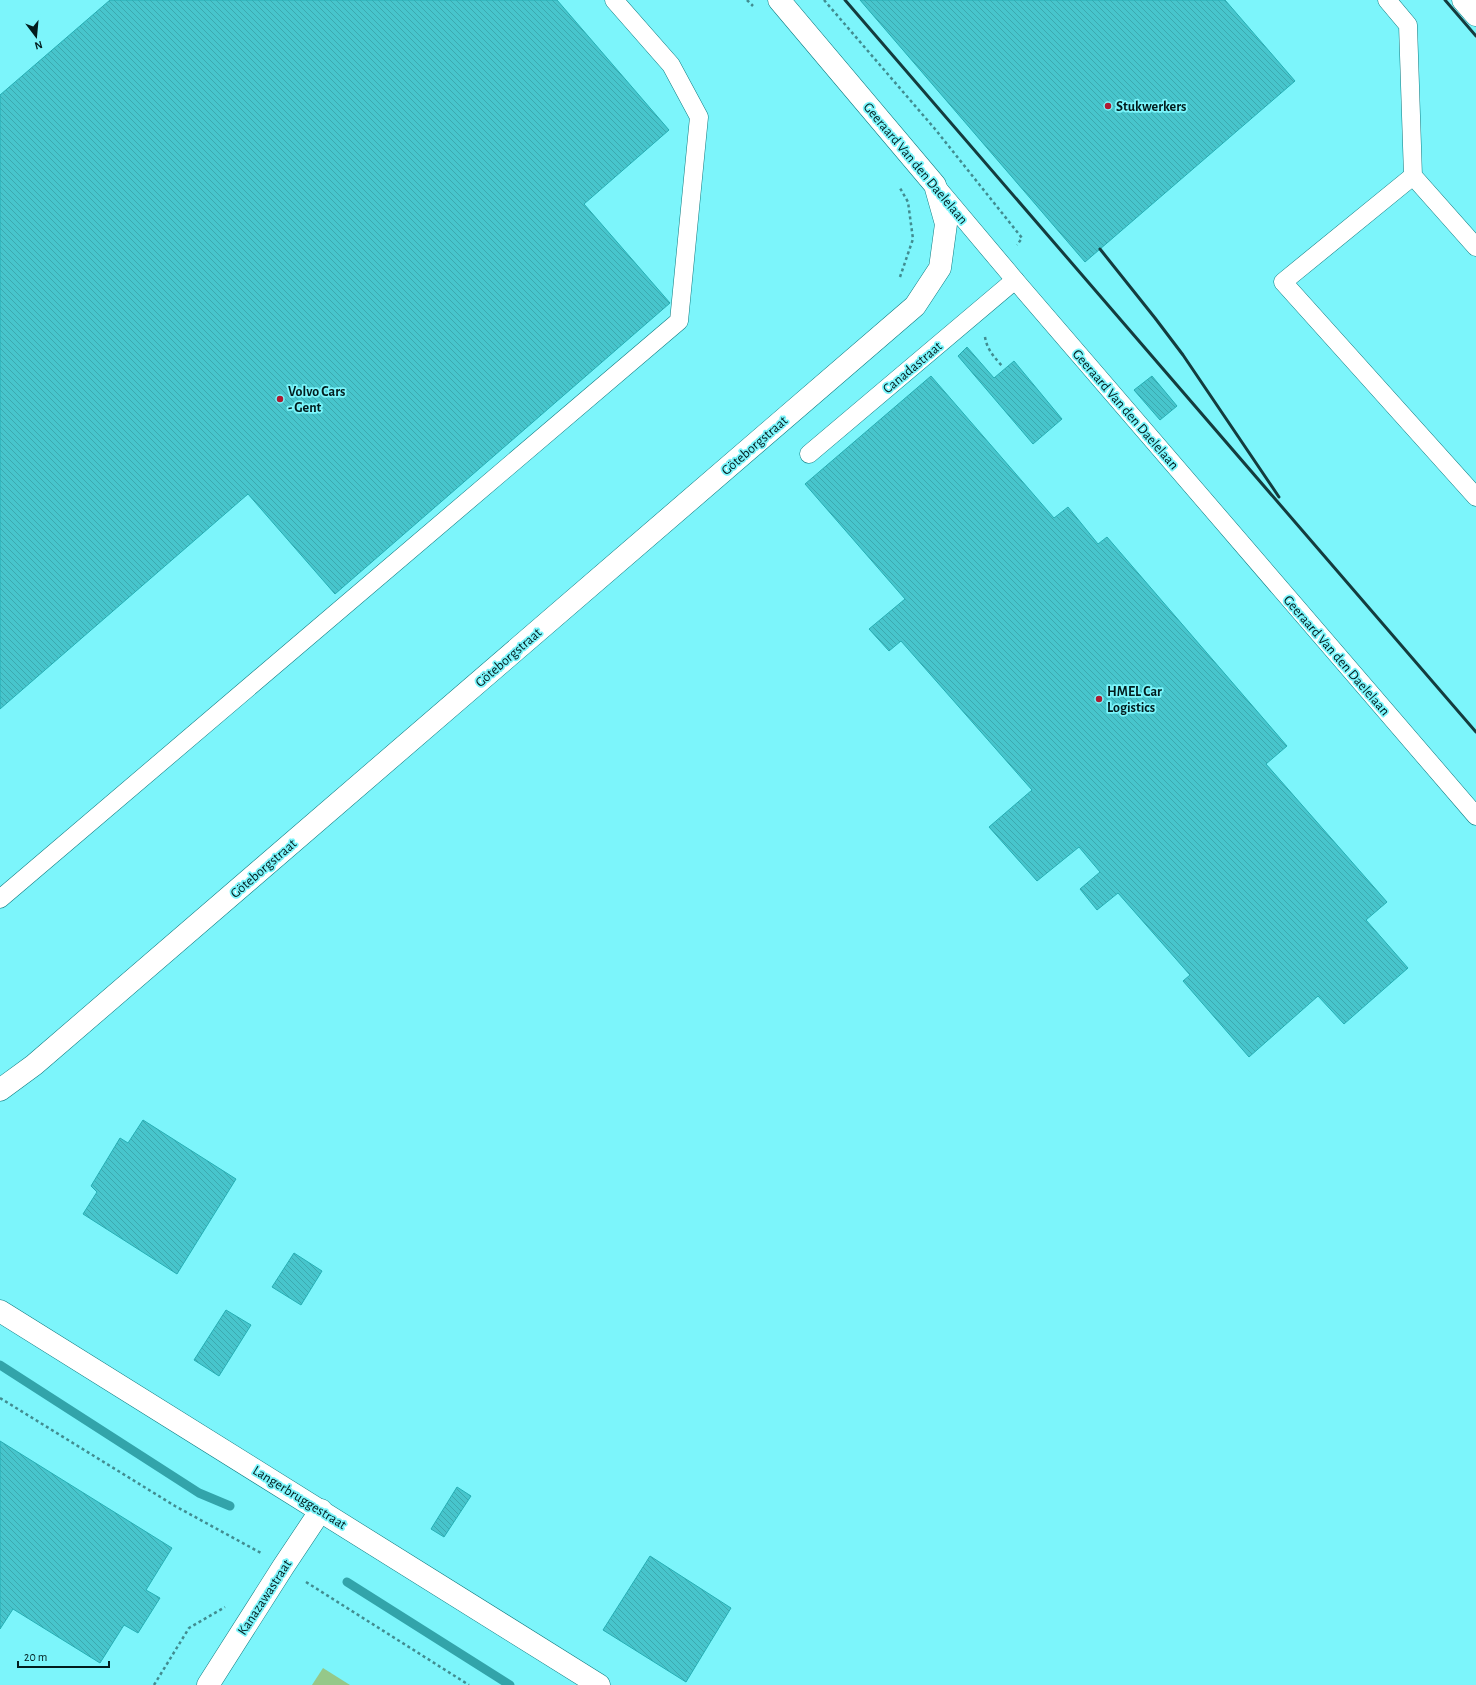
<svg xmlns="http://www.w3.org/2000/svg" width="1476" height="1685" font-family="'Alegreya Sans',sans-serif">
<defs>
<pattern id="building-back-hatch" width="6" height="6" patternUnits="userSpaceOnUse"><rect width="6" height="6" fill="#47c5cc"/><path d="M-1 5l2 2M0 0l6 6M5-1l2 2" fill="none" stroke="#3ca9af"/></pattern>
</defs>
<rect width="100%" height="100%" fill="#7cf5fb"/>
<!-- garden -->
<path fill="#95c889" d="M323,1668L350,1685H312Z"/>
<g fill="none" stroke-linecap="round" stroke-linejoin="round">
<!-- stream -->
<g stroke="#32a4aa" stroke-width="9">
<path d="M0,1365L199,1493L230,1506"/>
<path d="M347,1582L510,1685"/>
</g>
</g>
<!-- building -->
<g fill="url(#building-back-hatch)" stroke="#26aeb4">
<path d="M110,0H557L669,130L584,204L670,303L335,594L248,494L0,709V95Z"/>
<path d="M860,0H1225L1295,81L1085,262Z"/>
<path d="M967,347L994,378L1014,361L1062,419L1033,444L958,356Z"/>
<path d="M931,376L1054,518L1068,507L1098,544L1107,537L1287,746L1266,764L1387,902L1366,920L1408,968L1344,1024L1318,996L1249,1057L1183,981L1190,975L1118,893L1097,910L1080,889L1100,872L1079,847L1037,881L989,827L1032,790L901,641L889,651L869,629L905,599L805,484Z"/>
<path d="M1152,376L1177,406L1160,420L1134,390Z"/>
<path d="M143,1120L236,1179L177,1274L83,1214L97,1192L91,1186L120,1138L128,1143Z"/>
<path d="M294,1253L322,1271L301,1305L272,1287Z"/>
<path d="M226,1310L251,1325L219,1376L194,1360Z"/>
<path d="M0,1441L172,1548L146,1590L160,1598L138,1633L124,1625L100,1663L13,1609L0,1629Z"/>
<path d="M457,1487L471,1496L444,1537L431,1529Z"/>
<path d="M650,1556L731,1608L686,1682L603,1630Z"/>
</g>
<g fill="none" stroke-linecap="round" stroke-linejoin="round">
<!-- service casing -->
<g stroke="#0e7b80" stroke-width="19">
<g id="service">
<path d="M1387,0L1408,25L1413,176L1476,247"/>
<path d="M1413,176L1283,282L1476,497"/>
<path d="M936,186L1015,280L1476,816"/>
<path d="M809,454L1015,280"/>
<path d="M0,899L679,321L699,117L671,65L614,0"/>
</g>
</g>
<!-- minor casing -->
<g stroke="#0e7b80" stroke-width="23">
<g id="minor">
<path d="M1463,0L1476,15"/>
<path d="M0,1090L34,1065L915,306L940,268L946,224L935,185L779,0"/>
<path d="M208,1685L283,1567L321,1510"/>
</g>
</g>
<!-- secondary casing -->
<g stroke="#0e7b80" stroke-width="23">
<path id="secondary" d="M0,1311L599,1685"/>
</g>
<!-- path -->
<g stroke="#418c90" stroke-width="2.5" stroke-dasharray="3 3" stroke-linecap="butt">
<path d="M747,0L753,6"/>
<path d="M824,0L935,129L1022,238L1017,245"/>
<path d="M900,277L913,239L908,202L900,188"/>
<path d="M985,337C987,350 995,358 1003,367"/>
<path d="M0,1398L175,1506L261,1553"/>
<path d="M306,1582L469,1685"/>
<path d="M154,1685L189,1628L225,1607"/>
</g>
<!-- service -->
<use href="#service" stroke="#fff" stroke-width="18"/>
<!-- minor -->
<use href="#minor" stroke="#fff" stroke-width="22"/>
<!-- secondary -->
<use href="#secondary" stroke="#fff" stroke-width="22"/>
<!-- rail -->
<g stroke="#143c3e" stroke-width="3">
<path d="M845,0L1476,732"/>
<path d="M1445,0L1476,36"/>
<path d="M1100,249L1155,318L1183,355L1279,497"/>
</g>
</g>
<!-- markers -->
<g fill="#ae1a31" stroke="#7cf5fb" stroke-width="1.5">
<circle cx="1108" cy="106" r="4"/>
<circle cx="280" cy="399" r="4"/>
<circle cx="1099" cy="699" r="4"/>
</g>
<g text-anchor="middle" stroke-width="3.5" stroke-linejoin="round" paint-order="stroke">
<!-- poi labels -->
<g font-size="14" font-weight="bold" fill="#021c1d" stroke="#7cf5fb" text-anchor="start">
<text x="1116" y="111">Stukwerkers</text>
<text x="288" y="396">Volvo Cars<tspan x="288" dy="16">- Gent</tspan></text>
<text x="1107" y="696">HMEL Car<tspan x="1107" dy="16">Logistics</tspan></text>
</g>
<!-- street labels -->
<g font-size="14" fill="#021c1d" stroke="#7cf5fb">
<text transform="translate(916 163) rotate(50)" y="5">Geeraard Van den Daelelaan</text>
<text transform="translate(912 367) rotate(-40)" y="5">Canadastraat</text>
<text transform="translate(1126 409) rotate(49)" y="5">Geeraard Van den Daelelaan</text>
<text transform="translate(754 445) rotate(-41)" y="5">Göteborgstraat</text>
<text transform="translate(1337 655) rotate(49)" y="5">Geeraard Van den Daelelaan</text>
<text transform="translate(508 657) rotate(-41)" y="5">Göteborgstraat</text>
<text transform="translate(263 868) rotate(-41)" y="5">Göteborgstraat</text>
<text transform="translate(300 1497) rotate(32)" y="5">Langerbruggestraat</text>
<text transform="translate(264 1597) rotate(-57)" y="5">Kanazawastraat</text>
</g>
</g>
<!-- north arrow -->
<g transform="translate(36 36) rotate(164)" stroke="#7cf5fb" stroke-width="3" paint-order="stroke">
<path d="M0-3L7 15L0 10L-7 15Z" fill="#021c1d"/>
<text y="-6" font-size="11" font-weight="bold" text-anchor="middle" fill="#021c1d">N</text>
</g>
<!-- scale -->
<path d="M18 1661v6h91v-6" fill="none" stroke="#021c1d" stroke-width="2"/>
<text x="24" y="1661" font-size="12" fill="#021c1d" stroke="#7cf5fb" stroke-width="3" paint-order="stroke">20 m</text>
</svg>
